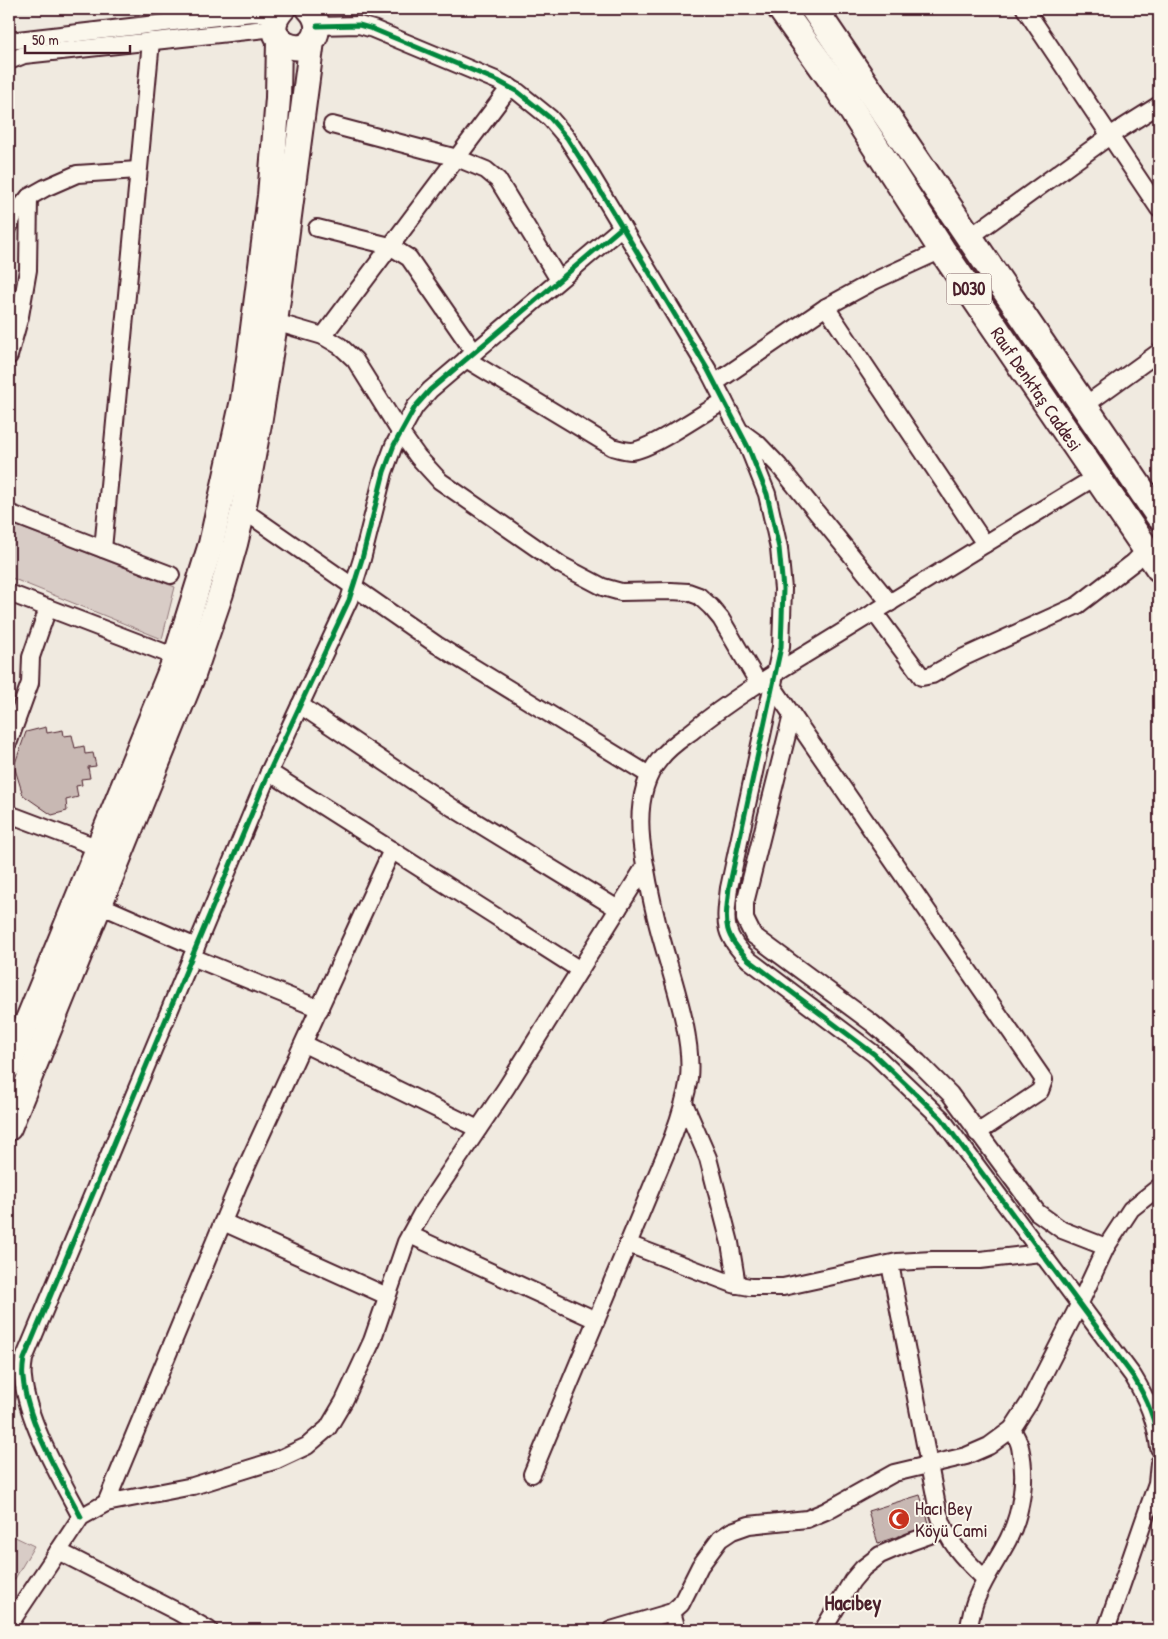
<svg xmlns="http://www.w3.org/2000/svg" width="1168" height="1639" font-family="'Patrick Hand',sans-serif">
<rect width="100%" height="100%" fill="#f0eae0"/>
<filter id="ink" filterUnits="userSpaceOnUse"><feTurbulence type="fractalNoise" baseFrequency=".02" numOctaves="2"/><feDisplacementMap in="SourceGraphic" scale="10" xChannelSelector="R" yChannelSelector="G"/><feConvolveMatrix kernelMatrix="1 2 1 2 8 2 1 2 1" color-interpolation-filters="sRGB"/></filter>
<g filter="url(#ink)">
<!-- green -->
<g fill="#d8ccc6" stroke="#917678">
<path d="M9,523L175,587L162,639L9,577Z"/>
<path d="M9,1534L34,1546L9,1589Z"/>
</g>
<!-- building -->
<g fill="#c8b8b3" stroke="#4a1f2b">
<path d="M46,727L47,733L63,730L64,736L72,735L75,748L84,746L85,754L93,753L96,766L88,767L90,778L81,779L82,785L76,786L78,797L66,800L67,811L52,815L23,795L14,766L26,732Z"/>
<path d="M920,1495L930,1526L878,1543L868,1511Z"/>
</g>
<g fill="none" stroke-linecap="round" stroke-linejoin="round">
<!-- minor casing -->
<g stroke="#4a1f2b" stroke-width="20">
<g id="minor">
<path d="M1025,9L1159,209"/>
<path d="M317,26L359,25L373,29L498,81L518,92L550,118L567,138L592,177L708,370L749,449L767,494L779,548L783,589L781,647L729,888C725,923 722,934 749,960L874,1054L941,1118L1133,1376C1147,1399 1156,1420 1159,1448"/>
<path d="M9,41L252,13L278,14"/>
<path d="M9,61L24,55L275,28"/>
<path d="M332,125L457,158L486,170L498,180L559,280"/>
<path d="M9,226L14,215L29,197L45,188L77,174L138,170"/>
<path d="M317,228L390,246L409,258L474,352"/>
<path d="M970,237L1111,135L1159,105"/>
<path d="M826,307L985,544"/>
<path d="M275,322L323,336L340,346L355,360L400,432L418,457L440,481L561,565L603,587L621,592L671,591L688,592L699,596L711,607L721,619L759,684"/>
<path d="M323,336L510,87"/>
<path d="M9,356L20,316L28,270L29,197"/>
<path d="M466,359L612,447C619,449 625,451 632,451C650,450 705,412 724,401"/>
<path d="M715,383L826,307L874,281L942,250"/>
<path d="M1084,406L1159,352"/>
<path d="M743,433L758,444L779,466L890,603"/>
<path d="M243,510L437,645L649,775"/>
<path d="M9,513L171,575"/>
<path d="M103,549L151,41"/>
<path d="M9,593L176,657"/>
<path d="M874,612L922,677L932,675L962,658L1078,605L1134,562L1147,549"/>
<path d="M773,687L1044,1080L1040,1091L977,1133"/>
<path d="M300,705L453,808L618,909"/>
<path d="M792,715L745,903V919L753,935L872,1023L918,1062L950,1094L1037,1212L1062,1230L1106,1247"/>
<path d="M9,741L30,683L31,657L48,608"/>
<path d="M269,772L580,970"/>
<path d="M9,814L99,848"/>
<path d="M100,905L196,947"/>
<path d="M192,957L320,1009"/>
<path d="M304,1044L478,1129"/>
<path d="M684,1103L708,1158L730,1243L737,1285"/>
<path d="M223,1222L387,1296"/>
<path d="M410,1235L596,1320"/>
<path d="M628,1244L733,1284L750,1287H783L897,1262L932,1260H980L1041,1253"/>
<path d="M890,1264L938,1511C948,1543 962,1557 985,1579"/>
<path d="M532,1474L673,1136C680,1117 686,1098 689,1078C693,1037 674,984 663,944C655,917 649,888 644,859C638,826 637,786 660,759C668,748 680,740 691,732C730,700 773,674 816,648C910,590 1003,533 1097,476"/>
<path d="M106,1503L239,1183L392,850"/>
<path d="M81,1517C61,1479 27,1422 23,1378C22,1372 23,1365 24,1359L269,772L349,600L362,559L384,472L394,445L415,407L430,390L622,227"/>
<path d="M58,1551L178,1612L209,1630"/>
<path d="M672,1612L677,1630"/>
<path d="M9,1625L81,1517L106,1503L193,1486L277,1460L307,1446L328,1428L344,1401L372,1341L406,1242L423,1211L506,1088L645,866"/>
<path d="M611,1630L672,1612L681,1604L700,1566L720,1539L732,1531L749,1525L807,1519L826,1511L894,1473L966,1456L989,1446L1012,1429L1029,1403L1079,1305L1106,1247L1131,1209L1159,1187"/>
<path d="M823,1630L852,1581L863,1568L880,1555L910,1542L944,1530"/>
<path d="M968,1630C971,1619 972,1607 977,1597C985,1577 998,1559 1008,1540C1022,1512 1027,1477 1020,1447C1019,1441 1015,1435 1012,1429"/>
<path d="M1106,1630L1157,1483L1159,1463"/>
</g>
</g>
<!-- secondary casing -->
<g stroke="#4a1f2b" stroke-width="28">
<g id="secondary">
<path d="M283,9C253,41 311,65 317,30C318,21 315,15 309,9"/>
<path d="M9,1066L173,665L211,544L243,400L250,352L270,196L278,98L279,39"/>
<path d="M9,1128L193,675L221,593L235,544L243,510L259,424L274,330L312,41"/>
</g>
</g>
<!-- primary casing -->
<g stroke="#4a1f2b" stroke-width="30">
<g id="primary">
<path id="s1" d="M781,9L839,90L942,250L1159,568"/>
<path d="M814,9L1159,516"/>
</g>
</g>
<!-- minor -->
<use href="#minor" stroke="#fbf7ec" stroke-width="16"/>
<!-- secondary -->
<use href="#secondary" stroke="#fbf7ec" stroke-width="24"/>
<!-- primary -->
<use href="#primary" stroke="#fbf7ec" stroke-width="26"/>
<!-- cycleway casing -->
<g stroke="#fbf7ec" stroke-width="8">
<g id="cycleway">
<path d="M317,26L359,25L373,29L498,81L518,92L550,118L567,138L592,177L708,370L749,449L767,494L779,548L783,589L781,647L729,888C725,923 722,934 749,960L874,1054L941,1118L1133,1376C1147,1399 1156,1420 1159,1448"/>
<path d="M81,1517C61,1479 27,1422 23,1378C22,1372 23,1365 24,1359L269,772L349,600L362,559L384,472L394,445L415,407L430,390L622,227"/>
</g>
</g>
<!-- cycleway -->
<use href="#cycleway" stroke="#00873e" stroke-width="5"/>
</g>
</g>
<!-- icons -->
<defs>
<g id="mosque-disc" transform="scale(1.125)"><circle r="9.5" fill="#c8321e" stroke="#fbf7ec"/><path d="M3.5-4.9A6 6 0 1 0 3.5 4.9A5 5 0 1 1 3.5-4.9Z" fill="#fff"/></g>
</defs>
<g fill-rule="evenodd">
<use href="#mosque-disc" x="899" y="1519"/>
</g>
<g text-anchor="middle" stroke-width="4" stroke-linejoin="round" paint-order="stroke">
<!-- shield labels -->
<rect fill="#fbf7ec" stroke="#7f6065" stroke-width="1" x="946.5" y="273.5" width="45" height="31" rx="4"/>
<g font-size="18" font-weight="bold" fill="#4a1f2b">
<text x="969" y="295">D030</text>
</g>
<!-- street labels -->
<g font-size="19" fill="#4a1f2b" stroke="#fbf7ec">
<text dy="7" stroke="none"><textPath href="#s1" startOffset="458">Rauf Denktaş Caddesi</textPath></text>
</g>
<!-- poi labels -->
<g font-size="19" fill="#4a1f2b" stroke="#fbf7ec" text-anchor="start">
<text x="915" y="1515">Hacı Bey<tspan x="915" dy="22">Köyü Cami</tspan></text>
</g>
<!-- quarter labels -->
<g font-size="21" font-weight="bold" fill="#4a1f2b" stroke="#fbf7ec">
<text x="853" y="1610">Hacıbey</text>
</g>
</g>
<!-- margin -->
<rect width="1168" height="1639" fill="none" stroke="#fbf7ec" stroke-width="30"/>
<rect x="15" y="15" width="1138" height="1609" fill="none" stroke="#4a1f2b" stroke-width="2" filter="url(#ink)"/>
<!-- scale -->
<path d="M25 45v8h105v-8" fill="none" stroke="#4a1f2b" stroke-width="2.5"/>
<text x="32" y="45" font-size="15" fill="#4a1f2b" stroke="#fbf7ec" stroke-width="4" paint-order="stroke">50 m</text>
</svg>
